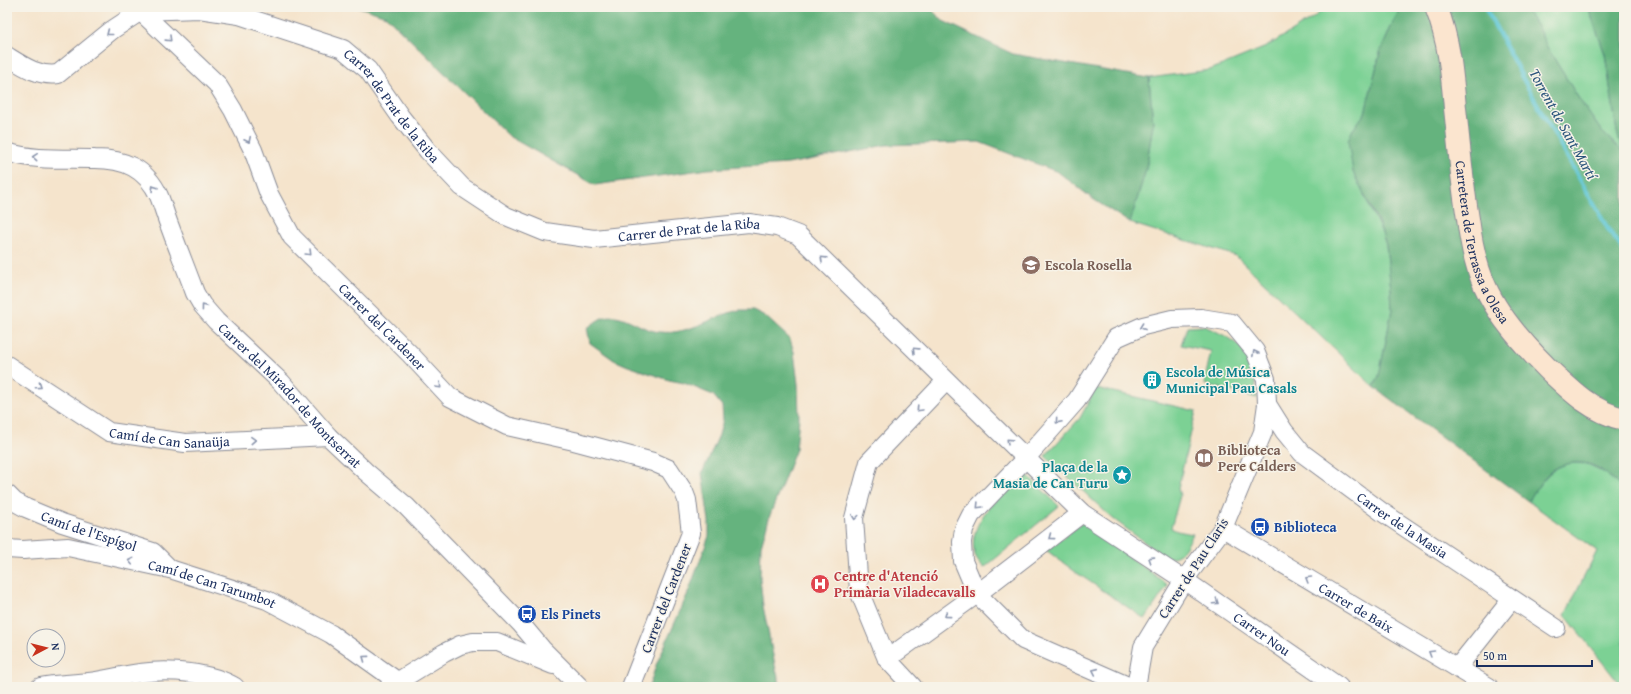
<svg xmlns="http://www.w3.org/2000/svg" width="1631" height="694" font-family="'Gentium Book Plus',serif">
<rect width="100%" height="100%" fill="#f7f3e8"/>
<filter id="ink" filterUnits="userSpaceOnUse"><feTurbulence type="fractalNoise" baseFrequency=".025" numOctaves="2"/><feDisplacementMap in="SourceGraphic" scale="8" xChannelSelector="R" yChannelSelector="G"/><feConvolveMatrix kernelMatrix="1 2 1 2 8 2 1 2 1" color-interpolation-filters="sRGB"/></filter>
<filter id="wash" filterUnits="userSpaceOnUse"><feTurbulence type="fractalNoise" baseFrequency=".012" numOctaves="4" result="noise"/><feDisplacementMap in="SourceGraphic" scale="16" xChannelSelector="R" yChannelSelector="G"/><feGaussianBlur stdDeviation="0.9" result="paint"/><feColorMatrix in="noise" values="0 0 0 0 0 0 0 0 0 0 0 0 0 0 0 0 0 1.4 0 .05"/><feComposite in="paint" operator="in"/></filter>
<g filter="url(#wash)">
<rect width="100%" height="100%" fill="#f5e4cc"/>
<!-- green -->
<g fill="#7cd194" stroke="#4c8079">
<path d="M1326,7H1403C1392,18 1389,36 1381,49L1365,113L1352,131L1353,172L1382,233L1386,245L1391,289L1392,310L1379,376L1374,387L1236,256L1130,223L1146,169L1153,124L1149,78L1210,70L1266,47L1313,18Z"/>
<path d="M1524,7H1588L1605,54L1617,132L1623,152L1602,132L1579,99L1547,47L1538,28Z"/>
<path d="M1204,326C1245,343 1253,355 1257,398L1204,384L1211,351L1181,345L1187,327Z"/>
<path d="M1096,388L1196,411L1178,488L1180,496L1171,528L1177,531L1193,534C1185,549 1183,557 1166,558L1112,518L1045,456L1080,418Z"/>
<path d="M1573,463C1597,463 1607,475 1624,490V687H1622L1565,615L1597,551L1528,501C1542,482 1549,466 1573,463Z"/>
<path d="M1024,472L1059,506L984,568C981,564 977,560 975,555C965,522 1003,493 1024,472Z"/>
<path d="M1083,523L1168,585L1145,619L1077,573L1046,550Z"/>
</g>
<!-- forest -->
<g fill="#65b37e" stroke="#40716e">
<path d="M359,7H929L943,21L1013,54L1149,78L1153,124L1146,169L1130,223L1093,199L1058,172L979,142L886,145L788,164L708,169L595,185L510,137L386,16Z"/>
<path d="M1403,7H1524L1538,28L1547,47L1579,99L1602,132L1622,151L1617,132L1605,54L1588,7H1624V490C1616,483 1609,475 1601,470C1585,459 1563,461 1549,473C1541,480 1535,492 1528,501L1374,387L1379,376L1392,310L1391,289L1386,245L1378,222L1353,172L1348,141L1352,131L1365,113L1381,49C1389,36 1392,18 1403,7Z"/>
<path d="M739,310H753L765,316L790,339L794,352L798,384L799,418L796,449L770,515L761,546L760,578L763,606L776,670L781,687H649L656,665L688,593L709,536V521L702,473L719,435L723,420L722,406L713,395L684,383L669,380L628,366L614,360L590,343L587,328C592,325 597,320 602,318C621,310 636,327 654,331C685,338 710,317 739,310Z"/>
</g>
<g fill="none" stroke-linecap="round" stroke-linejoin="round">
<!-- stream -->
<path stroke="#5bc6d5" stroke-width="4.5" d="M1485,7L1522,77L1608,229L1624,251"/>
</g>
</g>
<g filter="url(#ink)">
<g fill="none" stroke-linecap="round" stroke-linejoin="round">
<!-- street casing -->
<g stroke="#888a95" stroke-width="20">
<g id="street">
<path id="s1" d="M136,7L217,84L233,110L253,150L269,194L292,237L410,354L450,397L507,426L574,441L653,462L669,469L684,492L687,500L691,533L631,687"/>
<path id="s2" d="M141,11L199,9L239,15L343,49L368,70L400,116L428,151L462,187L506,216L545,232L594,239L749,223L777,227L798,235L1082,513L1184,580L1339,687"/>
<path d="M7,56C23,66 39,77 58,74L112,30L141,11"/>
<path id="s3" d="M7,152C34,161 66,158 95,159C124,159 146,168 159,196C163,206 166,217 170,227C178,249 187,271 195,293L202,305L216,321L281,382L328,436L365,471L406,506L521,624L542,649L580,687"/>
<path id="s4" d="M7,365L109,432L185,443L328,436"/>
<path id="s5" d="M1267,404L1284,431L1302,453L1382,512L1556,628"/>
<path id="s6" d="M7,494L15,502L26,508L62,523L153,552L170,569"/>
<path id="s7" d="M1223,528L1489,687"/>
<path id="s8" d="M7,549L23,550L68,547L170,569L267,600L331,634L397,681"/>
<path d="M887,659L977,594L1082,513"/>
<path d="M1457,668L1512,599"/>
<path d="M40,687C56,684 73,684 89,682C106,680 123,675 140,673C169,669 211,672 235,687"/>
<path d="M389,687L444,653L460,645L473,642H497L553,665"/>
<path d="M913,687L887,659L859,591L854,518L869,462L946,381"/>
<path d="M1130,687L1023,640L977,594L963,561L962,542L964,529L971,515L1026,458L1077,400L1116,338L1143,326L1172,319L1201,318L1232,323L1255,351L1266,379L1267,404L1263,432L1223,528L1184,580L1143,647L1136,687"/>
</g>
</g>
<!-- secondary casing -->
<g stroke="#888a95" stroke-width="24">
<g id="secondary">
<path id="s9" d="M1436,7C1449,40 1452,73 1455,108C1459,145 1462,182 1468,219C1471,242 1475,265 1485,286C1498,316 1524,345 1547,368C1570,390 1592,412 1624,419"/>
</g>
</g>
<!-- street -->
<use href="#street" stroke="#fff" stroke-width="18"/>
<!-- secondary -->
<use href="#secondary" stroke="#fbe5cf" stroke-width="22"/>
</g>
<!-- one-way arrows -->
<defs><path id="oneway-chevron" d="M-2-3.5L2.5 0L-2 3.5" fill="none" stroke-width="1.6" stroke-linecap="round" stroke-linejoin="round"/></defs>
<g stroke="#8d97ae">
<use href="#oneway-chevron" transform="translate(109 33) rotate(142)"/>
<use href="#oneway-chevron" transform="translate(169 39) rotate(44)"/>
<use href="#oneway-chevron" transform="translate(248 140) rotate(64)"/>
<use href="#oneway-chevron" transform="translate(35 157) rotate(-175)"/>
<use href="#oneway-chevron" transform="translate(154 188) rotate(-122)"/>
<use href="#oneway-chevron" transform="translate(309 253) rotate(45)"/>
<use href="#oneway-chevron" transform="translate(823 259) rotate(-136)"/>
<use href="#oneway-chevron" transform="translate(204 307) rotate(-127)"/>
<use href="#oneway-chevron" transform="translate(1142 327) rotate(160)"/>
<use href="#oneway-chevron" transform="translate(915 350) rotate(-136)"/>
<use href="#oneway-chevron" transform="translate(1255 353) rotate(-117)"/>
<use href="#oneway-chevron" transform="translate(39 386) rotate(34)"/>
<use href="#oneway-chevron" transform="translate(439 386) rotate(47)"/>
<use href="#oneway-chevron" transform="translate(919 409) rotate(133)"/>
<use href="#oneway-chevron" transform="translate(1058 421) rotate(131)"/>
<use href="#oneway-chevron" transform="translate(253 440) rotate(-3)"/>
<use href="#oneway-chevron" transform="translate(1009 441) rotate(-136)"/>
<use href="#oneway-chevron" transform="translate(979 506) rotate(134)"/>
<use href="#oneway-chevron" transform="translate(855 517) rotate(98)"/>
<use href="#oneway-chevron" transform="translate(1051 537) rotate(143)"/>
<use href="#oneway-chevron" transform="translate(1151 559) rotate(-147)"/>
<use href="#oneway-chevron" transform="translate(131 561) rotate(-168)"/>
<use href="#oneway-chevron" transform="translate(1308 579) rotate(-149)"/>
<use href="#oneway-chevron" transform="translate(1216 602) rotate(34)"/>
<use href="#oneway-chevron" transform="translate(947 615) rotate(144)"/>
<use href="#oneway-chevron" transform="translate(1431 653) rotate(-149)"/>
<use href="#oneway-chevron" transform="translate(365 658) rotate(-144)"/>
<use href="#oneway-chevron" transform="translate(1095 671) rotate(-156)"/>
</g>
</g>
<!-- icons -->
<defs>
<g id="school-disc" transform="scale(1)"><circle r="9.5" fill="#8d6e63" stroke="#f7f3e8"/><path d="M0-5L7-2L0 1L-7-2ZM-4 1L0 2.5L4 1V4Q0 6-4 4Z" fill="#fff"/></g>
<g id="building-disc" transform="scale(1)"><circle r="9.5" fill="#0f9aa8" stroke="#f7f3e8"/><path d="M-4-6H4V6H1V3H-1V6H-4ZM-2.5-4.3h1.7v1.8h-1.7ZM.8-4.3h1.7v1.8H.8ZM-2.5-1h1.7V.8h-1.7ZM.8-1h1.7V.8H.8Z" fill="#fff"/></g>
<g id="library-disc" transform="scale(1)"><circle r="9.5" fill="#8d6e63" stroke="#f7f3e8"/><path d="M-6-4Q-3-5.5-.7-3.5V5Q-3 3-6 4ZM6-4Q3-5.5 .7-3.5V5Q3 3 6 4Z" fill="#fff"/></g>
<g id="sight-disc" transform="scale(1)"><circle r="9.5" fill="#0f9aa8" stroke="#f7f3e8"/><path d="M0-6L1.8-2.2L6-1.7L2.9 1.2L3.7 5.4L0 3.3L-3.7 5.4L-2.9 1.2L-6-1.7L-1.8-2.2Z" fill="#fff"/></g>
<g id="bus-disc" transform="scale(1)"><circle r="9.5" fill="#1a4fb4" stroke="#f7f3e8"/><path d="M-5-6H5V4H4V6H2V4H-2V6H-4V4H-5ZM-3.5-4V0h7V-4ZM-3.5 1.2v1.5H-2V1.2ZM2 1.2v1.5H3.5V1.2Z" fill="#fff"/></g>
<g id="hospital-disc" transform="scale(1)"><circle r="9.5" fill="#e0444e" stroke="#f7f3e8"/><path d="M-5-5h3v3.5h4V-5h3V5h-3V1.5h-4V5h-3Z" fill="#fff"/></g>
</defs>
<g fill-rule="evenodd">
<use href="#school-disc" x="1031" y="265"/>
<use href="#building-disc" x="1152" y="380"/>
<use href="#library-disc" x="1204" y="458"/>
<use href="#sight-disc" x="1122" y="475"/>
<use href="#bus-disc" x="1260" y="527"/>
<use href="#hospital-disc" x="820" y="584"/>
<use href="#bus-disc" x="527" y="614"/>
</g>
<g text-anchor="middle" stroke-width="3" stroke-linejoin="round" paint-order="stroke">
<!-- street labels -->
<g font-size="14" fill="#1b2f5e" stroke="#f7f3e8">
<text dy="5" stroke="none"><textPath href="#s2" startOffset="283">Carrer de Prat de la Riba</textPath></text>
<text dy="5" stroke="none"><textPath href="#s2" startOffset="631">Carrer de Prat de la Riba</textPath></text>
<text dy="5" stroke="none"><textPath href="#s9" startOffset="241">Carretera de Terrassa a Olesa</textPath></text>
<text dy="5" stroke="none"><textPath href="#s1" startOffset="410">Carrer del Cardener</textPath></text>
<text dy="5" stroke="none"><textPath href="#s3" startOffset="411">Carrer del Mirador de Montserrat</textPath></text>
<text dy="5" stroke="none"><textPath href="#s4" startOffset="183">Camí de Can Sanaüja</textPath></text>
<text dy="5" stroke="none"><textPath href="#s5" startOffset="184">Carrer de la Masia</textPath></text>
<text dy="5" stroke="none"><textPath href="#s6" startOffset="91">Camí de l'Espígol</textPath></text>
<text transform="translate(1193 568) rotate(-57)" y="5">Carrer de Pau Claris</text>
<text dy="5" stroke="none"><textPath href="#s8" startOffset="210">Camí de Can Tarumbot</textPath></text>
<text transform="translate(666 598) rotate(-69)" y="5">Carrer del Cardener</text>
<text dy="5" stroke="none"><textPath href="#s7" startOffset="155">Carrer de Baix</textPath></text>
<text dy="5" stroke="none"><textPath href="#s2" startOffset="1356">Carrer Nou</textPath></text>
</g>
<!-- education labels -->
<g font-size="14" font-weight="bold" fill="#785e54" stroke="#f7f3e8" text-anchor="start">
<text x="1045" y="270">Escola Rosella</text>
<text x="1218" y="455">Biblioteca<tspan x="1218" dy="16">Pere Calders</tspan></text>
</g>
<!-- culture labels -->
<g font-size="14" font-weight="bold" fill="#0d838f" stroke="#f7f3e8" text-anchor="start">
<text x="1166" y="377">Escola de Música<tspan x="1166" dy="16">Municipal Pau Casals</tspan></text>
<text x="1108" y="472" text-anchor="end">Plaça de la<tspan x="1108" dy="16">Masia de Can Turu</tspan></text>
</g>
<!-- transit labels -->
<g font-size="14" font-weight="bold" fill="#164399" stroke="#f7f3e8" text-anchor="start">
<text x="1274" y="532">Biblioteca</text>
<text x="541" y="619">Els Pinets</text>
</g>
<!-- health labels -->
<g font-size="14" font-weight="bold" fill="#be3a42" stroke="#f7f3e8" text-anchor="start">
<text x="834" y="581">Centre d'Atenció<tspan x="834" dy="16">Primària Viladecavalls</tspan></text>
</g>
<!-- water labels -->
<g font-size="15" font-style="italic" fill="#2b557c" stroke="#f7f3e8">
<text transform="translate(1563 124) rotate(61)" y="5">Torrent de Sant Martí</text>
</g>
</g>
<!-- margin -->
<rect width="1631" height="694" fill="none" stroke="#f7f3e8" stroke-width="24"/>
<!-- north arrow -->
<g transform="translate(46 648) rotate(83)"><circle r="19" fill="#f7f3e8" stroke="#9fa5b1"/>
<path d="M0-3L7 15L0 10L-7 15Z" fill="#c8321e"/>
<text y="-6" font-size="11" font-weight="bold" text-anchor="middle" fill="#1b2f5e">N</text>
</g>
<!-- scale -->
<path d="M1477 660v6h115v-6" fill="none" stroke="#1b2f5e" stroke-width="2"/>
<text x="1483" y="660" font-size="12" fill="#1b2f5e" stroke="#f7f3e8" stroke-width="3" paint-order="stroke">50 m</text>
</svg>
